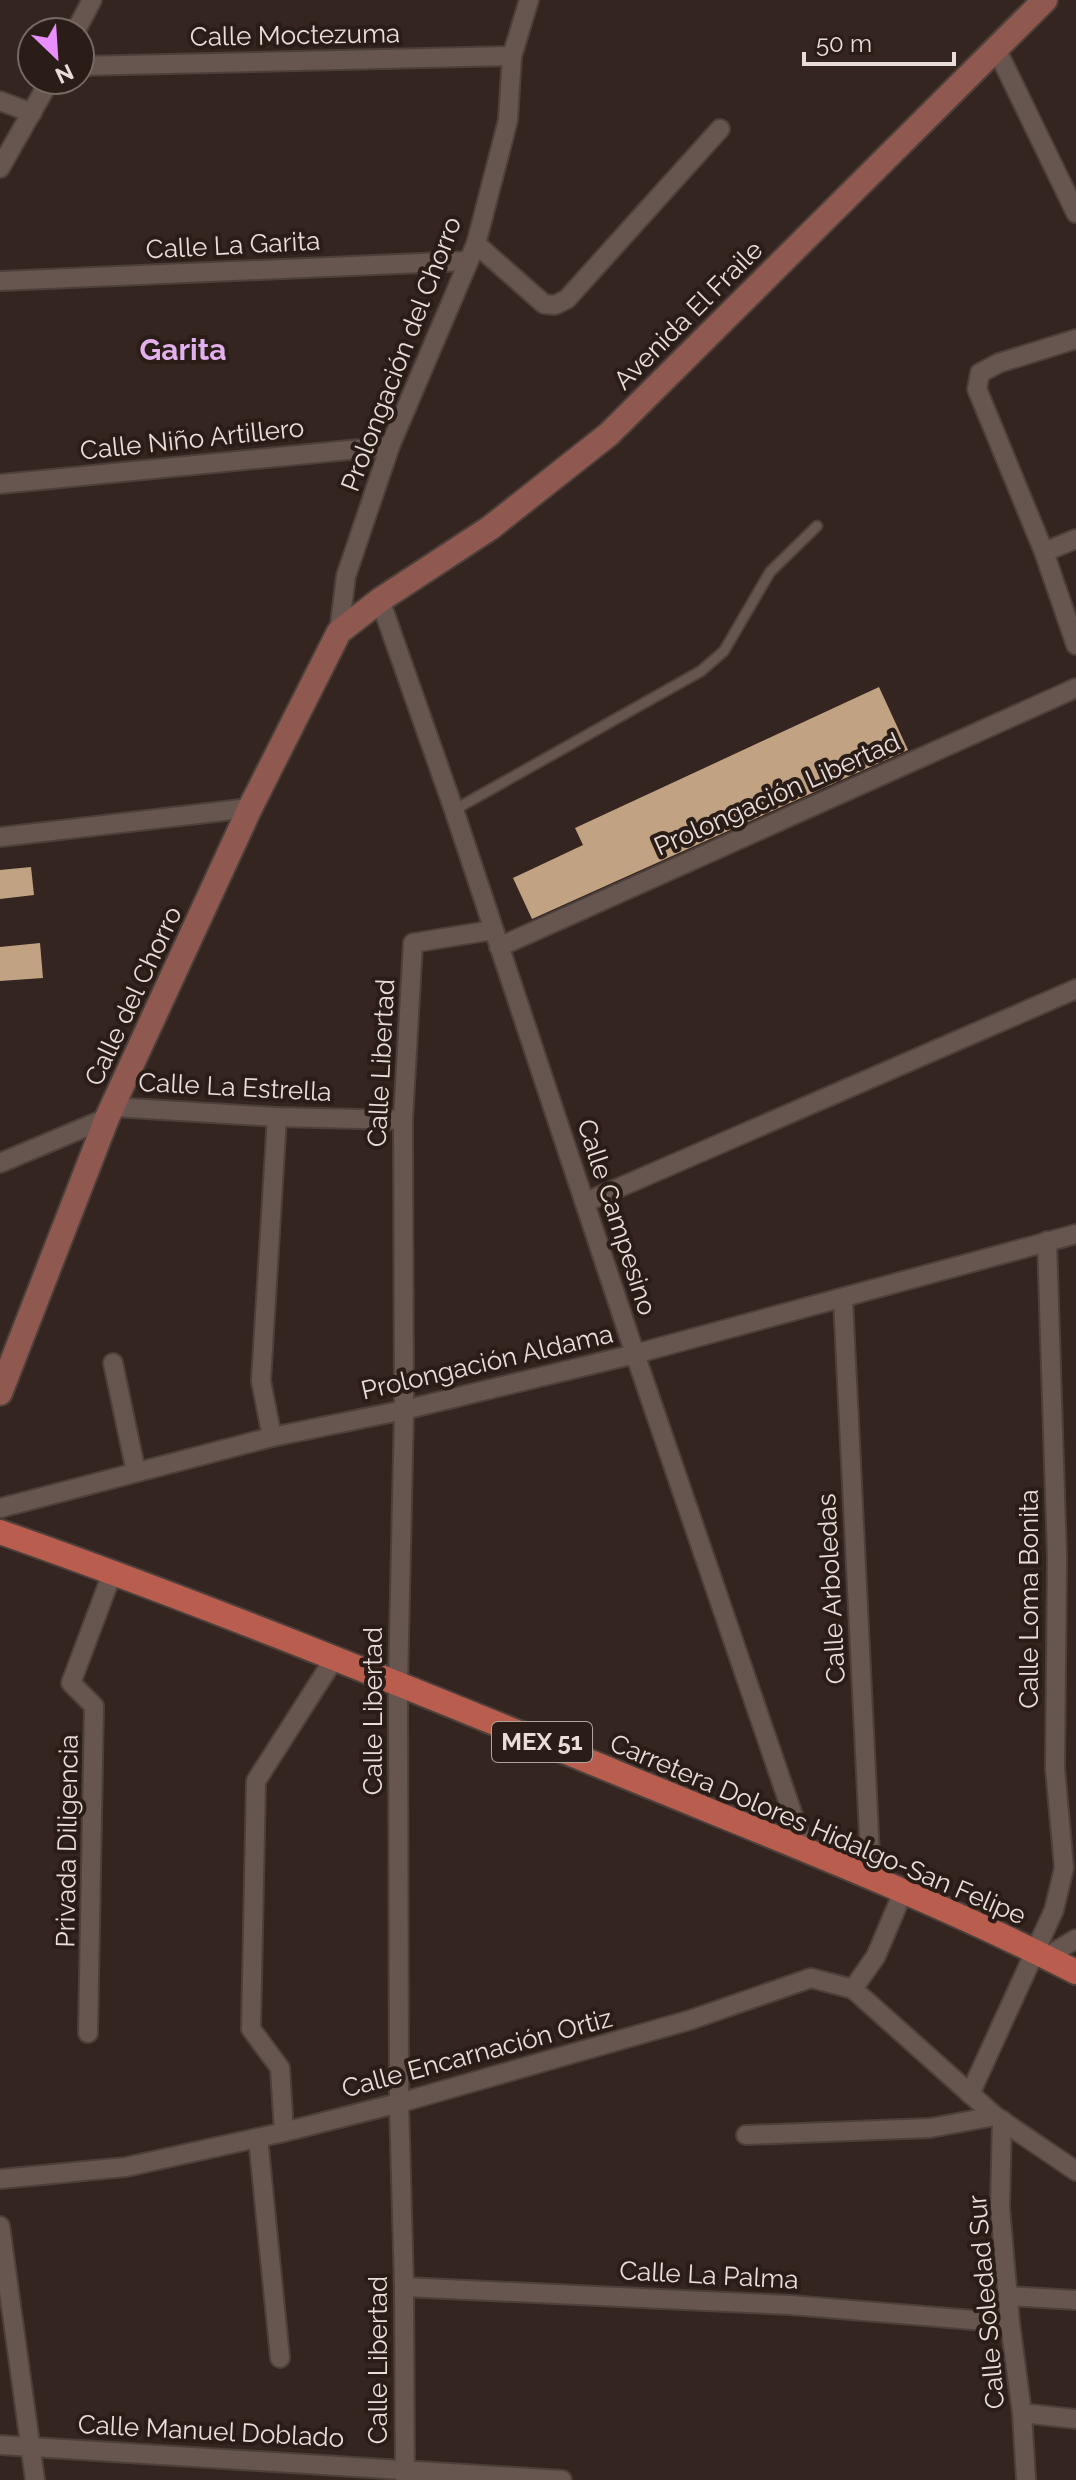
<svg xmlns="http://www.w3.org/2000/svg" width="1076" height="2480" font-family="Raleway,sans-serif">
<rect width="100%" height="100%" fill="#352520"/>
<!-- building -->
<g fill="#c1a383">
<path d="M879,687L908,750L532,919L513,878L583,845L575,828Z"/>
<path d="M31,867L34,895L0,899V870Z"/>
<path d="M40,943L43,978L0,981V947Z"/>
</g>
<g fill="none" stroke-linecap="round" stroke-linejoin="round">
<!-- lane casing -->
<g stroke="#4d403b" stroke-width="13">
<path id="lane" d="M454,810L701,671L724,651L770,572L817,526"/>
</g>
<!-- street casing -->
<g stroke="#4d403b" stroke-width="22">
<g id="street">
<path d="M75,32L92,0"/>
<path d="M996,48L1076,213"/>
<path d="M80,66L512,56"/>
<path d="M0,101L32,113"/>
<path d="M0,168L50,80"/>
<path d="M476,244L544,304L555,305L567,299L720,129"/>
<path d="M0,281L468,261"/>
<path d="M1076,339L999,363L980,373L977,389L1044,552L1076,645"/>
<path d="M0,484L390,446"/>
<path d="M1044,552L1076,539"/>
<path d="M380,600L454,810L635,1354L805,1850"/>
<path d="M339,632L346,576L390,446L476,244L508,120L512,56L529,0"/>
<path d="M0,837L250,808"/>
<path d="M499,947L1076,688"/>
<path d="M113,1107L277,1117L403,1120"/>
<path d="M0,1163L107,1118"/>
<path d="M586,1202L1076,989"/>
<path d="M843,1299L871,1876"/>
<path d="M113,1363L136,1472"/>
<path d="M272,1437L261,1381L277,1117"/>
<path d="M0,1508L272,1437L404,1410L635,1354L1076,1234"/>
<path d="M1046,1957L1076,1939"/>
<path d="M853,1989L876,1956L903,1892"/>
<path d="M88,2033L94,1706L71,1683L113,1571"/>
<path d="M970,2094L1054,1910L1064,1868L1055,1768L1057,1558L1047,1241"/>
<path d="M1002,2120L1000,2208L1010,2323L1022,2413L1026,2480"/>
<path d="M284,2132L280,2068L251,2029L256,1781L334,1659"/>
<path d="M746,2135L930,2128L995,2116"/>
<path d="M258,2138L280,2358"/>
<path d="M0,2179L126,2167L284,2132L399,2103L690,2020L811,1978L853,1989L995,2116L1076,2171"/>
<path d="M0,2226L35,2480"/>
<path d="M404,2287L790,2305L1010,2323"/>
<path d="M1009,2296L1076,2300"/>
<path d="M1022,2413L1076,2419"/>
<path d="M0,2445L562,2480"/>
<path d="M405,2480L404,2287L399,2103L398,1684L404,1410L403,1120L413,943L493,930"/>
</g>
</g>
<!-- secondary casing -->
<g stroke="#4d403b" stroke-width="28">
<path id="secondary" d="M0,1393L107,1118L250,808L339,632L380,600L490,528L609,434L1045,0"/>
</g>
<!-- primary casing -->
<g stroke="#4d403b" stroke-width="28">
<path id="primary" d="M0,1532C208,1605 411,1689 615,1772C770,1836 927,1896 1076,1972"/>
</g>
<!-- lane -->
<use href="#lane" stroke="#67554f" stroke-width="9"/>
<!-- street -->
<use href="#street" stroke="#67554f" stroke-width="18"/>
<!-- secondary -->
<use href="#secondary" stroke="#90594f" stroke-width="24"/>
<!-- primary -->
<use href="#primary" stroke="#b95d4f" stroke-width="24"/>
</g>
<g text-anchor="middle" stroke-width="8" stroke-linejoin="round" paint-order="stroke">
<!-- shield labels -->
<rect fill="#2a1c16" stroke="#afa39e" stroke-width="2" x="492" y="1722" width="100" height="40" rx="6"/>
<g font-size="24" font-weight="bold" fill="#e8ddd9">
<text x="542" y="1750">MEX 51</text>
</g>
<!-- street labels -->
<g font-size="26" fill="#e8ddd9" stroke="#2a1c16">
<text transform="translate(295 35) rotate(-1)" y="9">Calle Moctezuma</text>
<text transform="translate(233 245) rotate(-3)" y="9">Calle La Garita</text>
<text transform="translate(688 315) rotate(-45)" y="9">Avenida El Fraile</text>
<text transform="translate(401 354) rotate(-69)" y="9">Prolongación del Chorro</text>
<text transform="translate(192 439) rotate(-6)" y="9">Calle Niño Artillero</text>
<text transform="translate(777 794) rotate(-24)" y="9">Prolongación Libertad</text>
<text transform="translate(133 996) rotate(-65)" y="9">Calle del Chorro</text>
<text transform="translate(381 1063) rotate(-87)" y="9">Calle Libertad</text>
<text transform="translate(235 1087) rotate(3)" y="9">Calle La Estrella</text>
<text transform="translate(617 1217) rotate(72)" y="9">Calle Campesino</text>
<text transform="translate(487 1362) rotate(-13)" y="9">Prolongación Aldama</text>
<text transform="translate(831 1589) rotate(-93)" y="9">Calle Arboledas</text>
<text transform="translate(1029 1599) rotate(-90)" y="9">Calle Loma Bonita</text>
<text transform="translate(373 1711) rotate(-90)" y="9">Calle Libertad</text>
<text transform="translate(818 1829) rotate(23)" y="9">Carretera Dolores Hidalgo-San Felipe</text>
<text transform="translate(67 1841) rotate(-89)" y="9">Privada Diligencia</text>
<text transform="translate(477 2053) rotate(-15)" y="9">Calle Encarnación Ortiz</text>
<text transform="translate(709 2275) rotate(3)" y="9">Calle La Palma</text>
<text transform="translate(986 2302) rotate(-95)" y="9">Calle Soledad Sur</text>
<text transform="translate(378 2360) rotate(-90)" y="9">Calle Libertad</text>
<text transform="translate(211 2431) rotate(3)" y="9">Calle Manuel Doblado</text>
</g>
<!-- quarter labels -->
<g font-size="30" font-weight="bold" fill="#e1b0ed" stroke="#2a1c16">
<text x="183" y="360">Garita</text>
</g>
</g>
<!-- north arrow -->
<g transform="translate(56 56) rotate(155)"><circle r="38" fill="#2a1c16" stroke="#766964" stroke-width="2"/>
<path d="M0-6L14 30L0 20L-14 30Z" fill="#e88eff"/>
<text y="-12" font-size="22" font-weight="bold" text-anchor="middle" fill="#e8ddd9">N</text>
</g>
<!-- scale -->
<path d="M804 52v12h150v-12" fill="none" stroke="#e8ddd9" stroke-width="4"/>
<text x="816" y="52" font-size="24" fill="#e8ddd9" stroke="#2a1c16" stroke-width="6" paint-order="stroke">50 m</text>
</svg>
